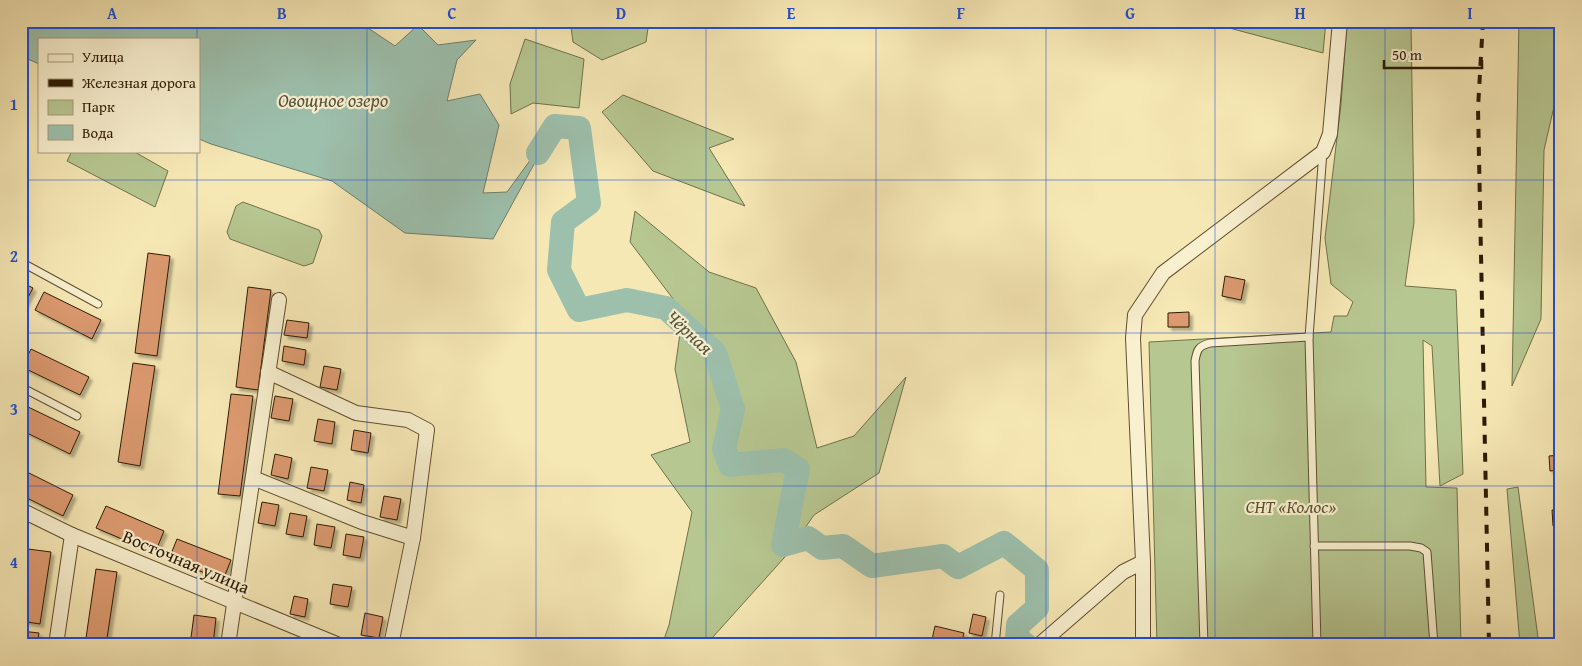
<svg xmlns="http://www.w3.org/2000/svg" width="1582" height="666" font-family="'Gentium Book Plus',serif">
<defs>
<filter id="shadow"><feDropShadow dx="3.5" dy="3.5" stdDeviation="1" flood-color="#0004"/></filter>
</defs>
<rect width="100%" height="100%" fill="#f6e8b5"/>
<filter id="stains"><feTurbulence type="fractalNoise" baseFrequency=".004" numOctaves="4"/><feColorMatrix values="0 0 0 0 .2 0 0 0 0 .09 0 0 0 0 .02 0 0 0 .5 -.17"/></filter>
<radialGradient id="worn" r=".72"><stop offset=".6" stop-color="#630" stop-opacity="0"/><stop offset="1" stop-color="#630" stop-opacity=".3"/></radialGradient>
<!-- green -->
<g fill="#b7c791" stroke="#72704a">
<path d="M573,21H649L646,42L602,60L573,42L571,27Z"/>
<path d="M1203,21H1326L1323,53Z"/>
<path d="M1347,21H1411L1414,222L1405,286L1456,290L1463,474L1440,486L1432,346L1423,340L1426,487L1457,488L1461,645H1157L1149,342L1331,332L1334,316H1347L1353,302L1331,284L1325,238L1341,104Z"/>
<path d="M1519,21H1561V76L1544,150L1541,319L1512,386Z"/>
<path d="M525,39L584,59L579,108L533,103L511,114L510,84Z"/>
<path d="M623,95L734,139L709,148L745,206L653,171L602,112Z"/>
<path d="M72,151H133L168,171L155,207L67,161Z"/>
<path d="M243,202L319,230L322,236L313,263L304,266L230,239L227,232L236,206Z"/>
<path d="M635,211L709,272L756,288L796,362L817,448L854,436L906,377L879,473L814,515L784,558L712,638L694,645H662L669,625L692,512L651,455L690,442L675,369L683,312L630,242Z"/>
<path d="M1518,487L1539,645H1520L1507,489Z"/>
</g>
<!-- water -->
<path fill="#9dc0ad" stroke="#707e69" d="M21,21H362L365,26L395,46L418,25L438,45L476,40L457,60L447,101L480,94L499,125L483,193L507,192L555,126L493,239L405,233L332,181L211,144L199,139V39H39V64L21,56Z"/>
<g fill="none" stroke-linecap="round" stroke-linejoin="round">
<!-- river -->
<path stroke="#9dc0ad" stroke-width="24" d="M538,153L555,126L579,128L589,203L563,222L559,270L579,310L627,300L666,308L715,353L733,409L724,449L730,465L784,460L798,469L783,545L808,538L822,548L843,546L872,566L943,556L958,567L1004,543L1037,570V608L1018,625L1017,639L1026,645"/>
</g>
<!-- building -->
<g fill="#dd9a6f" stroke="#2d1a03" filter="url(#shadow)">
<path d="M148,253L170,256L157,356L135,353Z"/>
<path d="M1225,276L1245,280L1241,300L1222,296Z"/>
<path d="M21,282L33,288L23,307L21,305Z"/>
<path d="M248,287L271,290L258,390L236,387Z"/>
<path d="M44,292L101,320L92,339L35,310Z"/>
<path d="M1189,312V327H1168V313Z"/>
<path d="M287,320L309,323L307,338L284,335Z"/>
<path d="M284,346L306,350L304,365L282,361Z"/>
<path d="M31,349L89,377L80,395L22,367Z"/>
<path d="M133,363L155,366L140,466L118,462Z"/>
<path d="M1561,364V383L1555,381Z"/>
<path d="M324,366L341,369L337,390L320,387Z"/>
<path d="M231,394L253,396L240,496L218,494Z"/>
<path d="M275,396L293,399L289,421L271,418Z"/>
<path d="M24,405L80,432L70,454L21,430V410Z"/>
<path d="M318,419L335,422L332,444L314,441Z"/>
<path d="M354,430L371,433L368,453L351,450Z"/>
<path d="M275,454L292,458L288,479L271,475Z"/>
<path d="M1561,455V470L1550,471L1549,456Z"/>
<path d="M311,467L328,470L324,491L307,488Z"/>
<path d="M21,469L73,495L63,516L21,495Z"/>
<path d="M350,482L364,485L361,503L347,500Z"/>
<path d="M384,496L401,499L397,520L380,517Z"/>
<path d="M262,502L279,505L275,526L258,523Z"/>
<path d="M106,506L164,531L155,553L96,528Z"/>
<path d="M1552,510H1561V525L1553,526Z"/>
<path d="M290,513L307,516L303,537L286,534Z"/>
<path d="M317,524L335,527L331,548L314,545Z"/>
<path d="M346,534L364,537L360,558L343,555Z"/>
<path d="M177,539L231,560L223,580L169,559Z"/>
<path d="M28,549L51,552L40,624L21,621V594Z"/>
<path d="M96,569L117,572L106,645H85Z"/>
<path d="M333,584L352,587L348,607L330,604Z"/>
<path d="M294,596L308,599L305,617L290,614Z"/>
<path d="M365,613L383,617L379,638L361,635Z"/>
<path d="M973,614L986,617L982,636L969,633Z"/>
<path d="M194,615L216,618L213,645H190Z"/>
<path d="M935,626L964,633L961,645L931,644Z"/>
<path d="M21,631L39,633L37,645H21Z"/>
</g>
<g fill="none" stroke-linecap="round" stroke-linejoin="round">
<!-- service casing -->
<g stroke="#5f4e30" stroke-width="9">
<g id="service">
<path d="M21,262L98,304"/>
<path d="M21,387L77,416"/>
<path d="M1314,546H1410L1421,548L1427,552L1434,645"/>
<path d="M995,645L1000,595"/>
<path d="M1204,645L1195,361C1197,350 1198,346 1210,343L1309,337"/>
<path d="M1317,645L1309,337L1323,152"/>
</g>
</g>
<!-- minor casing -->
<g stroke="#5f4e30" stroke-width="16">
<g id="minor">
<path d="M268,372L356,413L408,420L427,430L413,538"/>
<path d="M253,478L362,522L413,538L391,645"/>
<path d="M21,510L72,535L339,645"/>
<path d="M1143,562V645"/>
<path d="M56,645L72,535"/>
<path d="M228,645L279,300"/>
<path d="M1039,645L1123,572L1143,562L1133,338L1135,315L1163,273L1323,152L1330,134L1340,21"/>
</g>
</g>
<!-- service -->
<use href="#service" stroke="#f9f0cf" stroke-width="7"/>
<!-- minor -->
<use href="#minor" stroke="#f9f0cf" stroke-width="14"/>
<!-- rail -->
<path stroke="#2d1a03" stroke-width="4" stroke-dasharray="9 9" stroke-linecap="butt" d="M1483,21L1478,108L1489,645"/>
</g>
<!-- grid -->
<path fill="none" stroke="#1d4ed8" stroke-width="1" stroke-opacity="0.55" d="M197,21V39M367,21V645M536,21V645M706,21V645M876,21V645M1046,21V645M1215,21V645M1385,21V645M197,151V645M21,180H1561M21,333H1561M21,486H1561"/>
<g text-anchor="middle" stroke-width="4.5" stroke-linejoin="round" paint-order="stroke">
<!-- park labels -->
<g font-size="18" font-style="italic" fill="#564e2e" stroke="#f9f0cf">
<text x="1291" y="513">СНТ «Колос»</text>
</g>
<!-- street labels -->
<g font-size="18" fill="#2d1a03" stroke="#f9f0cf">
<text transform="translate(186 562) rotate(23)" y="6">Восточная улица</text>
</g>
<!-- water labels -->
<g font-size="19" font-style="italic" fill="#54543e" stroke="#f9f0cf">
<text x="333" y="107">Овощное озеро</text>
<text transform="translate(690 332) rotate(43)" y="7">Чёрная</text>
</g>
</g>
<!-- margin -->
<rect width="1582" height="666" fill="none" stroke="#f6e8b5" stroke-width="55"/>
<!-- legend -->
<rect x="38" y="38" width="162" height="115" fill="#f9f0cf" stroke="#a79a7d"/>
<rect x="48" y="54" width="25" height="8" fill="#f9f0cf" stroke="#a79a7d"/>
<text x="82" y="62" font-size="15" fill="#2d1a03">Улица</text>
<rect x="48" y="79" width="25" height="8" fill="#2d1a03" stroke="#a79a7d"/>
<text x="82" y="88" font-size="15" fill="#2d1a03">Железная дорога</text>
<rect x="48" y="100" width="25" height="15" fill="#b7c791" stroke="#a79a7d"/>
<text x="82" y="112" font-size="15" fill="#2d1a03">Парк</text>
<rect x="48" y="125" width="25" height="15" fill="#9dc0ad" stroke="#a79a7d"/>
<text x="82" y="138" font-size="15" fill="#2d1a03">Вода</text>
<!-- scale -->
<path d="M1384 60v8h98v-8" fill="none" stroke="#2d1a03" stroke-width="2.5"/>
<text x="1392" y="60" font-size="15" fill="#2d1a03" stroke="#f9f0cf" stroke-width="4" paint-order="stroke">50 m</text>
<rect x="28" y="28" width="1526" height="610" fill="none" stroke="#1d4ed8" stroke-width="2"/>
<g font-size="16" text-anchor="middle" font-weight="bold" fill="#1d4ed8">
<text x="112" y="19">A</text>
<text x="282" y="19">B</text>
<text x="452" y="19">C</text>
<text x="621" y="19">D</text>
<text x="791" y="19">E</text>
<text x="961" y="19">F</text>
<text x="1130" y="19">G</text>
<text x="1300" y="19">H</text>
<text x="1470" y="19">I</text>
<text x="14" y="110">1</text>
<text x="14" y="262">2</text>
<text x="14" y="415">3</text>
<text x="14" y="568">4</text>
</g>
<rect width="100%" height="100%" filter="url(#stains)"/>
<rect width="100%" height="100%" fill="url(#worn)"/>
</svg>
